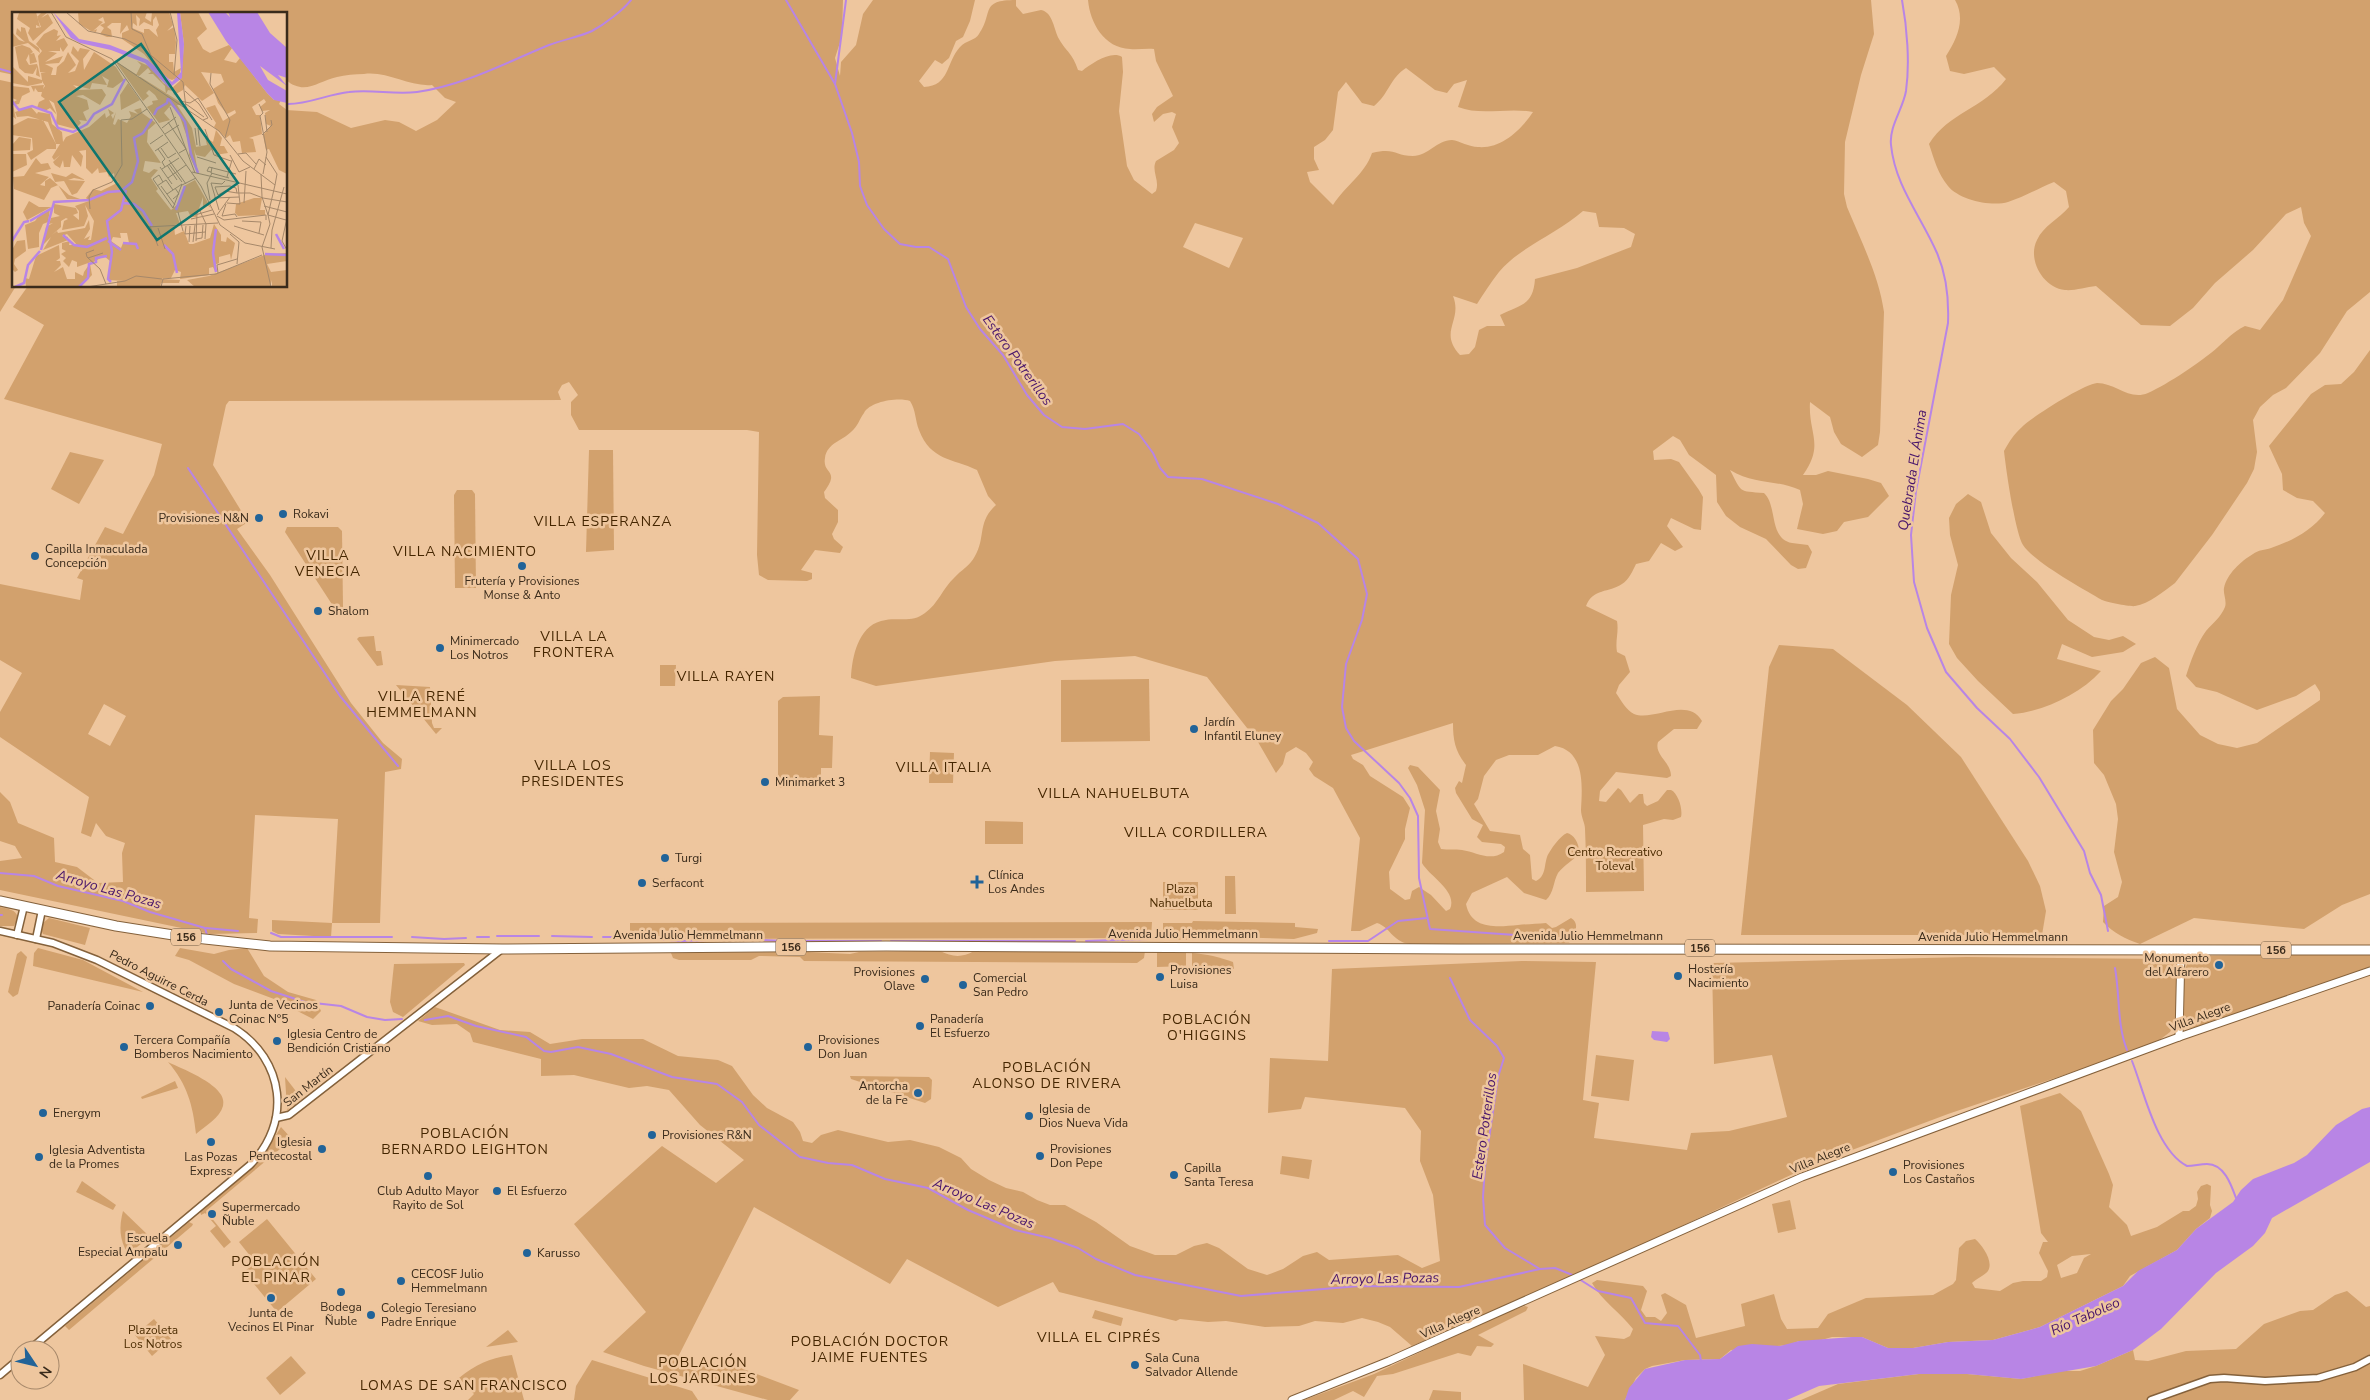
<svg xmlns="http://www.w3.org/2000/svg" width="2370" height="1400" font-family="'Nunito Sans',sans-serif">
<rect width="100%" height="100%" fill="#eec69e"/>
<!-- green -->
<g fill="#d2a16d" fill-rule="evenodd">
<path d="M0,0H843L842,36L835,58L840,76L841,62L856,45L863,14L873,0H975L970,21L963,37L956,41L949,58L942,64L935,60L919,81L924,87C950,86 946,62 960,47C966,40 975,41 979,34C994,13 979,0 1016,0V6L1023,14L1041,10C1053,12 1054,30 1059,39C1067,53 1072,52 1078,70L1082,71C1091,64 1111,50 1122,57L1123,72L1119,111L1127,166L1134,180L1152,194L1156,191C1160,180 1151,171 1156,161L1174,150L1179,143L1172,127L1176,114L1172,112L1163,114L1154,122L1152,114L1157,107L1173,96L1156,61L1154,49C1146,48 1138,50 1130,49C1104,48 1090,23 1088,0H1871L1874,34L1861,75L1845,142L1844,194L1847,207C1861,241 1879,276 1884,312L1880,432L1878,445L1862,457L1841,444L1834,432L1830,417L1810,402C1808,434 1825,444 1803,475H1816L1828,471L1868,479L1881,483L1889,496L1868,517L1844,522L1837,531L1823,534L1797,529L1803,504L1800,490C1775,479 1754,485 1730,470C1742,493 1738,491 1764,493C1778,506 1768,538 1792,543C1797,544 1803,544 1808,545L1812,552L1806,568L1798,569L1791,565L1766,539L1740,527L1726,516L1717,502L1716,475L1689,455L1680,440L1673,436L1653,451L1654,460L1671,459L1679,462L1699,490L1703,497L1701,530L1694,529L1671,518L1667,526L1683,547L1675,551L1661,543L1649,561L1636,564C1633,570 1629,580 1622,584C1609,593 1593,588 1586,606L1617,621C1619,632 1615,641 1617,652L1625,656L1630,672L1619,685L1616,693C1621,700 1626,710 1634,714C1653,722 1687,696 1702,721L1697,729H1674L1658,742C1654,755 1671,762 1671,776L1667,778L1616,772L1600,791L1599,801L1606,802L1618,788L1621,790L1630,803L1639,794H1643L1644,803L1647,806L1658,801L1667,790H1671C1678,793 1683,809 1681,817L1673,820L1664,819L1643,825L1644,891L1586,892C1586,871 1586,850 1585,829C1585,823 1581,817 1581,810C1582,788 1586,751 1555,746L1538,755H1509L1496,760L1484,776L1478,799L1474,804L1490,831L1520,835L1523,849L1530,855L1532,879L1536,881C1546,876 1544,866 1547,857C1550,850 1560,836 1567,833C1574,834 1580,845 1579,853C1573,861 1564,865 1558,873C1553,882 1554,893 1546,900L1524,893L1507,877L1472,893L1466,904C1471,930 1497,927 1518,925C1527,924 1537,924 1546,923L1552,928L1556,927L1571,918C1581,924 1574,935 1569,943L1409,944C1392,941 1390,927 1377,923L1360,931H1351L1360,838L1333,788L1314,776L1309,769L1313,762L1306,753L1296,747L1286,753L1283,764L1276,773L1258,742L1207,677L1135,656L1055,661L876,686L851,678C852,657 858,627 881,621C897,616 911,624 925,613C938,604 943,588 954,578C961,570 970,566 975,556C986,537 977,522 996,505L988,496L977,470C952,458 931,461 919,430C915,420 916,410 910,401C899,397 870,401 864,413C859,420 858,426 851,432C842,441 827,443 825,458C822,475 841,469 824,492L825,498L838,510V522L832,534L834,539L843,547L840,553L815,550L801,570L812,573V579L807,581L768,580L759,575L757,555L759,432L747,430H579L571,415V402L578,395L569,382L562,385L558,392L561,400L229,401L226,405L213,465L248,522L237,529L270,575L351,703L383,743L402,759L401,769L385,772L380,923H332L331,937L278,934L272,931V920L332,923L338,819L255,815L249,918L258,919L257,933L210,934L0,890V861L22,858L15,846L0,841V792L10,802L18,823L54,838L55,862L77,867L98,883L123,882L122,853L125,843L106,836L96,823L91,837L81,833L89,797L0,737V712L22,673L0,660V584L80,600L83,580L77,578L105,527L123,534L154,475L162,444L4,399L44,325L13,307L28,286H286V110L317,112L351,128L385,120L399,122L416,131L437,120L456,102L445,98L432,85C409,87 388,71 364,74C355,74 345,75 337,77C318,81 305,96 286,80V14H14V75L0,72ZM1406,68L1435,90L1447,93L1454,84L1467,80L1458,107C1481,116 1508,107 1533,112C1521,130 1501,149 1478,147C1469,147 1460,141 1452,140C1437,140 1428,156 1413,156C1395,156 1395,147 1372,153C1365,174 1345,186 1333,205L1310,182L1307,172L1319,170L1314,159V147L1325,140L1333,130L1338,92L1346,82L1362,103L1374,106C1389,94 1390,78 1406,68ZM1583,211L1596,213L1599,227L1624,228L1635,234L1631,247L1577,268L1535,279C1533,306 1521,304 1500,315L1505,326H1487L1479,330L1475,347L1469,354L1460,355C1438,331 1463,321 1453,296L1477,304C1484,293 1491,282 1499,272C1521,246 1557,234 1583,211ZM1195,223L1243,238L1229,268L1183,247ZM104,704L126,716L110,746L88,734ZM1453,723C1453,740 1455,751 1466,765L1462,783L1459,781L1455,788L1456,793L1472,819L1483,825L1477,837L1482,842L1501,844L1505,847L1504,852C1490,862 1476,852 1462,850C1455,849 1448,850 1441,849L1438,842L1440,829L1436,811L1440,790L1418,767L1410,765L1408,768L1417,785L1425,810L1422,863C1429,876 1458,891 1450,909L1446,911L1431,895L1419,887L1412,891L1410,899L1405,900L1390,889L1389,872L1405,839V829L1410,808L1403,797L1370,776L1363,765L1353,759L1351,755Z"/>
<path d="M1955,0H2370V292L2347,311L2320,353L2286,388L2273,395L2260,407L2253,420L2257,452L2254,469L2247,483L2212,535L2175,583C2164,591 2149,604 2135,606C2131,607 2106,602 2102,600C2083,589 2034,562 2023,545C2015,532 2006,469 2004,451C2009,442 2014,434 2022,427C2032,417 2084,384 2097,383C2116,383 2129,401 2148,393C2168,384 2201,362 2218,347C2227,339 2233,332 2245,326L2260,330L2283,300L2311,236L2304,223L2301,207L2286,214L2253,250L2215,283L2193,308L2170,326L2141,325L2096,286C2086,287 2074,291 2065,290C2043,288 2027,259 2037,240C2043,226 2059,219 2069,207L2066,191L2054,182C2039,188 2024,197 2008,202C1992,207 1959,200 1948,186C1938,174 1934,159 1929,144C1948,113 1984,108 2006,79L1994,67L1964,74L1950,71L1946,56C1957,39 1966,19 1955,0Z"/>
<path d="M0,80L14,83V286H16L0,312Z"/>
<path d="M2370,350V894L2342,905L2304,929L2194,918L2140,944C2125,939 2114,933 2103,922L2104,906L2118,897L2122,882L2114,852L2118,819L2116,804L2104,775L2094,763L2093,730L2111,701L2123,689L2141,663L2155,657L2169,668L2177,709L2200,735L2218,744L2237,748L2257,743L2320,700V692L2315,684L2296,696L2257,710L2217,692L2196,687L2186,676C2191,661 2196,645 2206,631C2213,623 2221,617 2225,607C2227,601 2223,594 2224,588C2227,574 2241,561 2253,554C2258,550 2265,550 2271,548C2292,541 2311,531 2325,513L2313,501L2297,498L2283,490L2282,474L2269,446L2311,394L2325,385L2341,384L2354,372Z"/>
<path d="M589,450H613L614,550L586,552Z"/>
<path d="M70,452L104,460L79,504L51,489Z"/>
<path d="M457,490H472L475,494L476,588H455L454,495Z"/>
<path d="M1968,494L1981,502L1991,533L2011,558L2037,582L2068,620L2094,637L2109,640L2123,636L2136,644L2123,652L2092,657L2062,644L2057,659L2101,671C2079,695 2044,711 2013,714L1978,681L1957,658L1949,644L1951,595L1958,565L1950,535L1949,518L1956,504Z"/>
<path d="M287,527H338L342,531L343,607L341,611L335,609L285,532Z"/>
<path d="M374,636L376,651H381L383,665L377,666L357,639L359,637Z"/>
<path d="M1779,645L1833,649L1907,705L1961,757L2028,861L2040,886L2046,911L2042,935H1741L1769,667Z"/>
<path d="M660,665H676L675,686H660Z"/>
<path d="M1149,679L1150,741L1061,742V680Z"/>
<path d="M396,685L430,687L432,723L434,728H442L436,734Z"/>
<path d="M820,696L819,735L833,736L832,768H821V788H781L778,784V701L783,697Z"/>
<path d="M930,752L954,753L953,783H929Z"/>
<path d="M985,821L1023,822V844H985Z"/>
<path d="M1225,876H1235L1236,914H1225Z"/>
<rect x="1163" y="882" width="35" height="28"/>
<path d="M0,907C8,909 16,909 18,918L14,926H0Z"/>
<path d="M49,918L90,928L85,945L43,934L41,930L43,923Z"/>
<path d="M1193,921L1295,923V927L1318,929L1317,933L1294,939L1193,936L1192,940L1163,939V923H1192Z"/>
<path d="M1152,922L1151,938L630,939V923Z"/>
<path d="M38,948L83,960L143,992L33,966L34,953Z"/>
<path d="M180,948L214,954L229,950L247,948L264,976L288,992L316,1000L321,1011L313,1019L274,999L234,984L189,960L175,956Z"/>
<path d="M21,951L27,957L18,994L13,997L8,992L17,954Z"/>
<path d="M940,951C952,957 962,958 974,951H1145L1144,958L1137,963L804,961L800,957L759,956L751,960H679L673,958L671,953L808,952L850,954L859,952Z"/>
<path d="M1157,952H1186V966L1157,967Z"/>
<path d="M1192,953C1207,954 1219,957 1233,962L1234,969L1192,968Z"/>
<path d="M2370,953V967L2198,1027L2187,1028L2182,1021C2182,1008 2181,970 2189,961C2193,957 2199,957 2205,956Z"/>
<path d="M1967,957L2166,959L2172,961L2179,973L2175,1022L2170,1032L2153,1045L1948,1114L1812,1165L1607,1261L1412,1346L1390,1327L1378,1322L1362,1318L1343,1323L1315,1321L1299,1326L1265,1327L1226,1321L1208,1322L1180,1319L1176,1321L1059,1292L1053,1282L998,1307L907,1259L890,1284L754,1207L677,1359L681,1367L697,1371L703,1366L717,1370L722,1361L799,1390L790,1400H768L644,1366L603,1352L646,1312L574,1224L662,1146L716,1183L744,1160L700,1125L669,1090L647,1086L629,1088L574,1075L541,1076V1059L473,1042L470,1033L457,1024L432,1025L418,1021L435,1007L500,1030L530,1032L550,1044L582,1039H643L678,1056L718,1060L732,1066L753,1095L767,1108L793,1122L800,1132L803,1141L812,1143L821,1135L838,1130L888,1142L910,1140L939,1147L961,1158L971,1169L989,1180L1006,1188L1023,1192L1037,1200L1050,1205H1065L1096,1222L1130,1246L1155,1255H1176L1194,1246L1207,1243L1219,1248L1248,1269L1267,1275L1283,1269L1303,1256L1317,1252L1329,1260L1398,1255L1422,1268L1440,1261L1433,1195L1420,1161L1421,1131L1405,1108L1305,1097L1301,1109L1268,1113L1270,1058L1328,1061L1332,969L1522,961L1596,962L1583,1100L1599,1103L1594,1138L1687,1150L1691,1133L1729,1131L1787,1117L1772,1055L1714,1064L1712,963Z"/>
<path d="M464,963L465,965L403,1017L393,1012L390,1002L394,964Z"/>
<path d="M1596,1055L1634,1060L1629,1101L1591,1096Z"/>
<path d="M168,1062C182,1069 229,1086 223,1106C220,1118 205,1126 196,1134C193,1105 187,1084 168,1062Z"/>
<path d="M850,1076L929,1077L932,1080L931,1099L925,1103L851,1079Z"/>
<path d="M285,1077L302,1099L287,1110Z"/>
<path d="M175,1081L178,1088L142,1099L141,1097Z"/>
<path d="M2060,1093L2081,1111L2109,1174L2113,1185L2109,1207L2127,1225L2131,1236L2157,1227L2183,1211H2189L2196,1206L2198,1199L2197,1192L2201,1186L2207,1184L2211,1186L2210,1205L2212,1211L2210,1218L2196,1229L2177,1250L2130,1276L2123,1286L2040,1327L1993,1340L1948,1342L1913,1348H1888L1862,1337H1832L1818,1341H1799L1788,1345L1731,1350L1720,1359L1685,1360L1652,1366L1645,1369L1636,1378L1625,1400H1524L1523,1364L1588,1387L1605,1355L1595,1336L1624,1339L1630,1336L1633,1329C1620,1312 1602,1301 1592,1283L1597,1280L1643,1286L1647,1291L1641,1310L1646,1317H1655L1661,1321L1667,1313L1661,1295L1665,1293L1686,1305L1696,1338L1745,1326L1741,1304L1774,1294L1781,1319L1787,1329L1818,1328L1828,1314L1866,1298L1933,1295L1953,1284L1956,1280L1959,1248L1966,1241L1975,1239C1982,1245 1994,1261 1988,1271C1985,1275 1976,1279 1972,1283L1975,1288L2000,1291L2013,1283L2023,1281H2041L2047,1277L2048,1271L2039,1253L2043,1242H2048L2041,1233L2020,1106ZM2091,1254L2084,1258L2077,1273L2061,1278L2057,1265L2072,1256Z"/>
<path d="M281,1127L292,1139L206,1211L231,1242L224,1248L210,1231L216,1226L205,1213L201,1215L200,1211L263,1155Z"/>
<path d="M1282,1156L1312,1160L1309,1179L1280,1174Z"/>
<path d="M82,1181L116,1205L113,1210L76,1192Z"/>
<path d="M1790,1200L1796,1229L1778,1233L1772,1204Z"/>
<path d="M123,1211L150,1237L128,1254C119,1239 119,1227 123,1211Z"/>
<path d="M267,1219L316,1279L277,1312L244,1272L255,1262L239,1242Z"/>
<path d="M189,1222L193,1224L192,1226L69,1330L65,1326Z"/>
<path d="M2347,1291L2366,1307L2370,1306V1400H1801L1838,1384L1919,1374H1967L2021,1379L2061,1371H2080L2096,1366L2133,1350L2135,1360L2148,1361L2186,1351L2236,1349L2264,1324L2300,1311L2313,1310L2335,1295Z"/>
<path d="M1525,1306L1528,1307L1526,1311L1478,1335L1494,1344L1491,1347L1477,1346L1471,1356L1458,1353L1393,1374L1377,1376L1364,1397L1353,1391L1334,1400H1304L1374,1374L1497,1316Z"/>
<path d="M1095,1310L1123,1318L1121,1326L1092,1318Z"/>
<path d="M154,1319L171,1339L152,1356L135,1335Z"/>
<path d="M508,1330L518,1342L486,1347Z"/>
<path d="M512,1355L524,1400H468L474,1394L459,1378C476,1364 490,1358 512,1355Z"/>
<path d="M291,1356L306,1373L280,1395L266,1378Z"/>
<path d="M592,1360L692,1391L698,1400H574L576,1386Z"/>
<path d="M1433,1390L1461,1392V1400H1429Z"/>
</g>
<!-- water -->
<g fill="#b885e5">
<path d="M1652,1031L1668,1032L1670,1039L1667,1042L1654,1040L1651,1037Z"/>
<path d="M2370,1107V1162L2272,1218L2265,1233L2253,1246L2216,1273L2161,1329L2133,1350L2096,1366L2021,1379L1967,1374H1919L1819,1386L1787,1400H1625L1629,1388L1645,1369L1685,1360L1720,1359L1738,1346L1752,1344L1780,1346L1799,1341L1852,1337H1862L1888,1348H1913L1948,1342L1993,1340L2040,1327L2123,1286L2138,1271L2177,1250L2196,1229L2233,1202L2241,1190L2253,1179L2294,1163L2307,1155L2336,1125L2362,1109Z"/>
</g>
<g fill="none" stroke-linecap="round" stroke-linejoin="round">
<!-- stream -->
<g stroke="#b885e5" stroke-width="2">
<path d="M786,0L835,84"/>
<path d="M846,0L835,84L852,133L859,162L860,186L867,205L884,229L900,244L916,247H929L948,259L966,307L980,329L1003,355L1027,395L1044,415L1062,427L1085,429L1123,424L1139,434L1153,453L1160,468L1168,477L1202,479L1278,504L1318,523L1358,559L1367,594L1362,620L1346,664L1342,707L1346,728L1354,741L1399,783L1410,798L1418,816L1419,878L1430,929L1573,939"/>
<path d="M1902,0C1907,27 1910,63 1906,91C1903,109 1889,126 1891,145C1895,186 1921,216 1937,253C1947,276 1949,298 1948,323L1916,491L1911,535L1914,582L1927,628L1946,672L1977,708L2010,739L2039,777L2084,851L2090,873L2101,895L2108,931"/>
<path d="M0,69L14,73"/>
<path d="M286,104C307,105 328,94 349,92C372,89 394,95 417,92C465,85 505,63 549,45C562,40 582,36 592,31C605,24 622,11 631,0"/>
<path d="M188,468L340,696L398,766"/>
<path d="M0,873L34,876L58,886L123,901L150,912L205,928L207,935"/>
<path d="M0,915H2"/>
<path d="M206,928L238,931"/>
<path d="M271,933L281,937H392"/>
<path d="M497,936H539"/>
<path d="M552,936L592,937"/>
<path d="M412,937L444,939L466,938"/>
<path d="M477,937H489"/>
<path d="M603,937H616"/>
<path d="M632,937L682,941L731,939"/>
<path d="M742,939L785,941"/>
<path d="M1584,939L1605,940"/>
<path d="M795,941H881"/>
<path d="M891,941H1075"/>
<path d="M1086,941L1149,939"/>
<path d="M1329,941H1368L1398,921L1427,918"/>
<path d="M223,961L231,969L271,991L305,1002L341,1006L367,1017L385,1020L402,1019"/>
<path d="M2115,968C2120,996 2117,1025 2127,1050"/>
<path d="M1450,978L1470,1020L1497,1046L1504,1058L1498,1077L1485,1166L1483,1197L1485,1225L1505,1248L1540,1269L1555,1268L1575,1276"/>
<path d="M425,1020L448,1016L476,1026L526,1037L544,1051L551,1052L578,1047L611,1054L672,1077L717,1084L742,1102L759,1125L800,1157L828,1163L852,1165L885,1179L928,1188L968,1210L1015,1230L1050,1238L1078,1248L1096,1259L1135,1275L1241,1296L1359,1286L1459,1287L1540,1269"/>
<path d="M2132,1061C2144,1091 2156,1150 2187,1166C2194,1166 2200,1164 2207,1164C2224,1164 2231,1184 2236,1198"/>
<path d="M1579,1279L1598,1291L1631,1298L1645,1323L1678,1326L1700,1355L1701,1361"/>
</g>
<!-- tertiary casing -->
<g stroke="#84613b" stroke-width="9">
<g id="tertiary">
<path d="M0,931L53,943L97,960L234,1028C285,1060 292,1123 250,1165L29,1350"/>
<path d="M17,935L24,906"/>
<path d="M36,939L42,910"/>
<path d="M276,1118L289,1115L502,949"/>
<path d="M0,1375L20,1358"/>
<path d="M2151,1400L2210,1379L2224,1378L2265,1381L2318,1378L2355,1367L2370,1359"/>
</g>
</g>
<!-- secondary casing -->
<g stroke="#84613b" stroke-width="9">
<g id="secondary">
<path d="M2179,1037L2181,950"/>
<path d="M1292,1400L1389,1361L1802,1177L2179,1037L2370,971"/>
</g>
</g>
<!-- trunk casing -->
<g stroke="#84613b" stroke-width="11">
<path id="trunk" d="M0,901L116,926L186,937L270,946L502,949L886,946L1459,949L2370,950"/>
</g>
<!-- tertiary -->
<use href="#tertiary" stroke="#fff" stroke-width="6"/>
<!-- secondary -->
<use href="#secondary" stroke="#fff" stroke-width="7"/>
<!-- trunk -->
<use href="#trunk" stroke="#fff" stroke-width="9"/>
</g>
<!-- markers -->
<g fill="#216398" stroke="#eec69e" stroke-width="2">
<circle cx="283" cy="514" r="5"/>
<circle cx="259" cy="518" r="5"/>
<circle cx="35" cy="556" r="5"/>
<circle cx="522" cy="566" r="5"/>
<circle cx="318" cy="611" r="5"/>
<circle cx="440" cy="648" r="5"/>
<circle cx="1194" cy="729" r="5"/>
<circle cx="765" cy="782" r="5"/>
<circle cx="665" cy="858" r="5"/>
<path d="M974.5 874.5h5v5h5v5h-5v5h-5v-5h-5v-5h5z"/>
<circle cx="642" cy="883" r="5"/>
<circle cx="2219" cy="965" r="5"/>
<circle cx="1678" cy="976" r="5"/>
<circle cx="1160" cy="977" r="5"/>
<circle cx="925" cy="979" r="5"/>
<circle cx="963" cy="985" r="5"/>
<circle cx="150" cy="1006" r="5"/>
<circle cx="219" cy="1012" r="5"/>
<circle cx="920" cy="1026" r="5"/>
<circle cx="277" cy="1041" r="5"/>
<circle cx="124" cy="1047" r="5"/>
<circle cx="808" cy="1047" r="5"/>
<circle cx="918" cy="1093" r="5"/>
<circle cx="43" cy="1113" r="5"/>
<circle cx="1029" cy="1116" r="5"/>
<circle cx="652" cy="1135" r="5"/>
<circle cx="211" cy="1142" r="5"/>
<circle cx="322" cy="1149" r="5"/>
<circle cx="1040" cy="1156" r="5"/>
<circle cx="39" cy="1157" r="5"/>
<circle cx="1893" cy="1172" r="5"/>
<circle cx="1174" cy="1175" r="5"/>
<circle cx="428" cy="1176" r="5"/>
<circle cx="497" cy="1191" r="5"/>
<circle cx="212" cy="1214" r="5"/>
<circle cx="178" cy="1245" r="5"/>
<circle cx="527" cy="1253" r="5"/>
<circle cx="401" cy="1281" r="5"/>
<circle cx="341" cy="1292" r="5"/>
<circle cx="271" cy="1298" r="5"/>
<circle cx="371" cy="1315" r="5"/>
<circle cx="1135" cy="1365" r="5"/>
</g>
<g text-anchor="middle" stroke-width="5" stroke-linejoin="round" paint-order="stroke">
<!-- shield labels -->
<g fill="#eec69e" stroke="#705a42" stroke-width="1">
<rect x="171" y="928.5" width="30" height="17" rx="4"/>
<rect x="776" y="938.5" width="30" height="17" rx="4"/>
<rect x="1685" y="939.5" width="30" height="17" rx="4"/>
<rect x="2261" y="941.5" width="30" height="17" rx="4"/>
</g>
<g font-size="11" font-weight="bold" fill="#3a2b1b">
<text x="186" y="941">156</text>
<text x="791" y="951">156</text>
<text x="1700" y="952">156</text>
<text x="2276" y="954">156</text>
</g>
<!-- poi labels -->
<g font-size="12" fill="#3a2b1b" stroke="#eec69e" text-anchor="start">
<text x="293" y="518">Rokavi</text>
<text x="249" y="522" text-anchor="end">Provisiones N&amp;N</text>
<text x="45" y="553">Capilla Inmaculada<tspan x="45" dy="14">Concepción</tspan></text>
<text x="522" y="585" text-anchor="middle">Frutería y Provisiones<tspan x="522" dy="14">Monse &amp; Anto</tspan></text>
<text x="328" y="615">Shalom</text>
<text x="450" y="645">Minimercado<tspan x="450" dy="14">Los Notros</tspan></text>
<text x="1204" y="726">Jardín<tspan x="1204" dy="14">Infantil Eluney</tspan></text>
<text x="775" y="786">Minimarket 3</text>
<text x="675" y="862">Turgi</text>
<text x="988" y="879">Clínica<tspan x="988" dy="14">Los Andes</tspan></text>
<text x="652" y="887">Serfacont</text>
<text x="2209" y="962" text-anchor="end">Monumento<tspan x="2209" dy="14">del Alfarero</tspan></text>
<text x="1688" y="973">Hostería<tspan x="1688" dy="14">Nacimiento</tspan></text>
<text x="1170" y="974">Provisiones<tspan x="1170" dy="14">Luisa</tspan></text>
<text x="915" y="976" text-anchor="end">Provisiones<tspan x="915" dy="14">Olave</tspan></text>
<text x="973" y="982">Comercial<tspan x="973" dy="14">San Pedro</tspan></text>
<text x="229" y="1009">Junta de Vecinos<tspan x="229" dy="14">Coinac N°5</tspan></text>
<text x="140" y="1010" text-anchor="end">Panadería Coinac</text>
<text x="930" y="1023">Panadería<tspan x="930" dy="14">El Esfuerzo</tspan></text>
<text x="287" y="1038">Iglesia Centro de<tspan x="287" dy="14">Bendición Cristiano</tspan></text>
<text x="134" y="1044">Tercera Compañía<tspan x="134" dy="14">Bomberos Nacimiento</tspan></text>
<text x="818" y="1044">Provisiones<tspan x="818" dy="14">Don Juan</tspan></text>
<text x="908" y="1090" text-anchor="end">Antorcha<tspan x="908" dy="14">de la Fe</tspan></text>
<text x="1039" y="1113">Iglesia de<tspan x="1039" dy="14">Dios Nueva Vida</tspan></text>
<text x="53" y="1117">Energym</text>
<text x="662" y="1139">Provisiones R&amp;N</text>
<text x="312" y="1146" text-anchor="end">Iglesia<tspan x="312" dy="14">Pentecostal</tspan></text>
<text x="1050" y="1153">Provisiones<tspan x="1050" dy="14">Don Pepe</tspan></text>
<text x="49" y="1154">Iglesia Adventista<tspan x="49" dy="14">de la Promes</tspan></text>
<text x="211" y="1161" text-anchor="middle">Las Pozas<tspan x="211" dy="14">Express</tspan></text>
<text x="1903" y="1169">Provisiones<tspan x="1903" dy="14">Los Castaños</tspan></text>
<text x="1184" y="1172">Capilla<tspan x="1184" dy="14">Santa Teresa</tspan></text>
<text x="428" y="1195" text-anchor="middle">Club Adulto Mayor<tspan x="428" dy="14">Rayito de Sol</tspan></text>
<text x="507" y="1195">El Esfuerzo</text>
<text x="222" y="1211">Supermercado<tspan x="222" dy="14">Ñuble</tspan></text>
<text x="168" y="1242" text-anchor="end">Escuela<tspan x="168" dy="14">Especial Ampalu</tspan></text>
<text x="537" y="1257">Karusso</text>
<text x="411" y="1278">CECOSF Julio<tspan x="411" dy="14">Hemmelmann</tspan></text>
<text x="341" y="1311" text-anchor="middle">Bodega<tspan x="341" dy="14">Ñuble</tspan></text>
<text x="381" y="1312">Colegio Teresiano<tspan x="381" dy="14">Padre Enrique</tspan></text>
<text x="271" y="1317" text-anchor="middle">Junta de<tspan x="271" dy="14">Vecinos El Pinar</tspan></text>
<text x="1145" y="1362">Sala Cuna<tspan x="1145" dy="14">Salvador Allende</tspan></text>
</g>
<!-- park labels -->
<g font-size="12" fill="#4b2b01" stroke="#eec69e">
<text x="1615" y="856">Centro Recreativo<tspan x="1615" dy="14">Toleval</tspan></text>
<text x="1181" y="893">Plaza<tspan x="1181" dy="14">Nahuelbuta</tspan></text>
<text x="153" y="1334">Plazoleta<tspan x="153" dy="14">Los Notros</tspan></text>
</g>
<!-- street labels -->
<g font-size="12" fill="#3a2b1b" stroke="#eec69e">
<text x="1183" y="938">Avenida Julio Hemmelmann</text>
<text x="688" y="939">Avenida Julio Hemmelmann</text>
<text x="1588" y="940">Avenida Julio Hemmelmann</text>
<text x="1993" y="941">Avenida Julio Hemmelmann</text>
<text transform="translate(159 978) rotate(27)" y="4">Pedro Aguirre Cerda</text>
<text transform="translate(2200 1017) rotate(-20)" y="4">Villa Alegre</text>
<text transform="translate(308 1086) rotate(-38)" y="4">San Martín</text>
<text transform="translate(1820 1158) rotate(-22)" y="4">Villa Alegre</text>
<text transform="translate(1450 1322) rotate(-24)" y="4">Villa Alegre</text>
</g>
<!-- water labels -->
<g font-size="14" font-style="italic" fill="#48156b" stroke="#eec69e">
<text transform="translate(1018 360) rotate(54)" y="5">Estero Potrerillos</text>
<text transform="translate(1912 470) rotate(-81)" y="5">Quebrada El Ánima</text>
<text transform="translate(109 889) rotate(16)" y="5">Arroyo Las Pozas</text>
<text transform="translate(1484 1126) rotate(-82)" y="5">Estero Potrerillos</text>
<text transform="translate(984 1203) rotate(23)" y="5">Arroyo Las Pozas</text>
<text transform="translate(1385 1278) rotate(-1)" y="5">Arroyo Las Pozas</text>
<text transform="translate(2085 1316) rotate(-24)" y="5">Río Taboleo</text>
</g>
<!-- neighbourhood labels -->
<g font-size="14" letter-spacing="1" fill="#452600" stroke="#eec69e">
<text x="603" y="526">VILLA ESPERANZA</text>
<text x="465" y="556">VILLA NACIMIENTO</text>
<text x="328" y="560">VILLA<tspan x="328" dy="16">VENECIA</tspan></text>
<text x="574" y="641">VILLA LA<tspan x="574" dy="16">FRONTERA</tspan></text>
<text x="726" y="681">VILLA RAYEN</text>
<text x="422" y="701">VILLA RENÉ<tspan x="422" dy="16">HEMMELMANN</tspan></text>
<text x="573" y="770">VILLA LOS<tspan x="573" dy="16">PRESIDENTES</tspan></text>
<text x="944" y="772">VILLA ITALIA</text>
<text x="1114" y="798">VILLA NAHUELBUTA</text>
<text x="1196" y="837">VILLA CORDILLERA</text>
<text x="1207" y="1024">POBLACIÓN<tspan x="1207" dy="16">O'HIGGINS</tspan></text>
<text x="1047" y="1072">POBLACIÓN<tspan x="1047" dy="16">ALONSO DE RIVERA</tspan></text>
<text x="465" y="1138">POBLACIÓN<tspan x="465" dy="16">BERNARDO LEIGHTON</tspan></text>
<text x="276" y="1266">POBLACIÓN<tspan x="276" dy="16">EL PINAR</tspan></text>
<text x="1099" y="1342">VILLA EL CIPRÉS</text>
<text x="870" y="1346">POBLACIÓN DOCTOR<tspan x="870" dy="16">JAIME FUENTES</tspan></text>
<text x="703" y="1367">POBLACIÓN<tspan x="703" dy="16">LOS JARDINES</tspan></text>
<text x="464" y="1390">LOMAS DE SAN FRANCISCO</text>
</g>
</g>
<!-- overview -->
<g transform="translate(12 12)">
<rect width="275" height="275" fill="#eec69e"/>
<path d="M24,0L28,15L24,13V16L29,15L25,5L30,0H36L29,6L36,2L41,11L21,29L16,21L18,16L5,7L7,1ZM66,0H135L133,6L139,10L140,0H157L161,13L155,19L162,15L164,30L163,42H157V50H161L162,60L169,56L167,65L160,68L150,64L132,42L110,27V21L117,18L115,13L108,22L109,11H100L95,15L99,18L100,25H95L88,22L92,16L88,13L93,11L91,5L86,8L91,10L81,19L85,17L84,20L79,19L67,12ZM124,3L128,7L127,14L132,10L141,14V8L144,4L147,13L144,18L146,25L137,17H132V21L120,16L121,11L125,14ZM168,0H186L195,17L185,26L191,37L198,41L217,33L220,36L212,48L224,51L228,46L255,81L262,88H269L267,92L275,98V162L267,158L257,137L254,138L251,123L259,114L254,112L253,101L258,98L250,99L248,95L254,90L252,87L240,95L244,103H248L250,122L237,126L241,127L244,140L230,141L228,129L221,130L218,123L214,126L202,115L204,111L194,96L203,93L211,109L224,101L223,98L215,102L206,91L201,77L212,70L209,62L189,60L202,81L190,89L173,73L171,78L162,83L161,79L156,78L154,82L153,74L141,62H136L139,60L136,56L126,65L124,63L129,53L125,49L139,55L151,71L160,76L169,68L172,32ZM9,15L13,16L17,29L27,36L28,41L16,31L0,35V20L7,28L13,30L4,22L5,16L9,20ZM42,17L46,19L45,24L49,23L44,29L52,26L56,33L51,40L48,35V39H36L45,41L33,50L51,44L47,51L33,52L41,56L39,63H44L45,55L52,49L56,40L64,53L56,61L63,59L67,49L59,41L61,34L66,40L68,36L78,38L71,47L72,58L82,40L104,55L112,68L101,76L95,75L97,68L90,64L95,73L80,71L78,77L61,73L67,78L90,77L94,83L88,93L71,83L64,84L75,88L77,97L71,100L75,109L67,108L69,111L63,117L44,112L45,102L42,91L37,88L45,103L38,96L33,99L25,96L27,90L33,87L29,84L30,80H26L23,76L22,80L19,74L32,73L31,77L33,74L39,84L30,69V71L16,74L0,71L1,55L16,70V64L30,68L29,61H34L28,60L26,44L30,39L24,32L32,22ZM10,33L18,36L21,40L18,42L22,41L25,50L18,52L17,42L14,48L17,53L25,52L26,55L28,65L24,63L25,55L21,62L13,61L7,56L3,35ZM103,49L173,93H165L180,116L184,135L195,133L193,125L201,130L204,118L210,126L208,134H212L216,141L203,143L206,139L199,138L193,145L184,143L182,137L186,162L177,143L178,134L167,102L159,93L152,101L158,108L147,111L135,95L141,92L140,89L146,88L143,83L137,78L134,81L137,84L131,89ZM116,71L128,88L109,98L108,83ZM0,74L17,76L18,80L10,84L7,92L1,93L4,107L0,104V91L5,88L0,86ZM19,95L25,102L26,100L38,102L40,112L50,120L51,130L54,125L77,115L93,101L94,106L98,103L96,97L102,101L99,103L101,107L104,100L101,112L103,113L106,107L115,111L119,104L117,99L126,102L122,98L129,96L130,101L144,111L136,118L135,130L149,151L133,149L131,159L137,161L142,157L146,158L139,166L146,177L144,179L159,198L166,192L172,174L183,168L199,196L194,192L191,196V185L184,205H179L176,199L164,201L168,212L162,213L163,223L172,219L177,232H181L198,226L202,212L209,223V229L214,230L215,225L223,231L219,248L218,242L207,245V251L203,253L204,261L201,255L197,256V263L168,267L169,260L163,258L159,266L148,267L168,268L167,271H149L148,275H105V269H112L96,268L98,249L92,244L78,252L80,263L68,275H14L13,266L17,267L24,244L47,233L48,246L44,249H48L49,253L42,260L51,255L55,267H63V260L71,264L72,260L79,250L65,255V250L60,248L57,255L51,249L54,246L49,242L54,239L50,237V231L58,229L57,233H65L55,222L50,224L56,225V228L31,238L39,225L31,233L34,215L41,211L37,212L39,206L48,204L42,201V192L64,196L66,201L61,203L67,208V199L63,194L77,189L74,186L81,177L89,179L107,170L103,169L102,161L97,165L95,160L87,161L86,156L80,162L74,156V138L67,139L71,144L69,155L60,143L58,155H52L51,148L48,156L43,153L41,150L48,143L42,148L40,145L48,132H44L36,110L16,104L5,105L3,100ZM73,193L82,209L79,228H76L78,224L72,227L78,217L77,208L73,216L46,221L45,219L40,223L49,215V209L54,206L56,207L52,209L50,218L72,214L76,204ZM108,221H115L117,231H111L109,236L99,229L101,225L109,226ZM16,106L31,108L44,132V137H35L19,148L15,141L21,138L20,126L0,123V114ZM7,125L19,127L18,138L0,139V133ZM0,142H14L15,153L0,160ZM24,146L29,152L36,151L39,157L23,161L37,165L28,173L33,174V169L38,166L57,183L68,187H55L46,173L39,176L32,188L2,177L1,165L12,164ZM39,161L54,165L60,161L73,168L62,166L56,168L73,169L65,181L60,183L52,169L43,170ZM242,186H250L248,198H253V203L226,204L223,201L224,192ZM17,189L27,195H39L15,208L11,200ZM38,197L36,210L31,212L27,221V235L16,237L13,213L23,209L29,201ZM13,228L14,239L3,247L2,252L6,258L3,260L0,257V238L5,229ZM275,241V249L255,252L259,260L275,258V275H260V268L258,275H183L175,268L197,264L255,242Z" fill="#d2a16d" fill-rule="evenodd"/>
<path d="M41,0L67,27L98,33L136,48L160,70L169,60L165,0H168L172,32L170,66L157,76L133,51L99,38L68,31L59,26ZM196,0H213L218,5L216,0H245L258,21L275,36V66L266,63L275,74L248,54L256,68L275,79V91L262,88L255,81L214,29Z" fill="#b885e5"/>
<path fill="none" stroke="#b885e5" stroke-width="2.5" d="M156,86L173,110L179,142L186,161M0,89L7,98L20,94L39,101L46,116L61,120L75,112L82,102L100,92L113,67M142,103L145,97L155,91L156,86M111,191L122,192L131,199L140,214M164,198L173,174M18,209L40,196M264,222L272,237M51,223L62,233L75,235L95,226M0,229L12,210L17,209M96,229L109,238M111,231L124,232L126,237M152,233L161,242L165,261M29,238L42,190L77,188L96,180L109,179L120,170L126,149L122,126L131,121L140,107M253,242L275,243M204,260L201,241L204,217M99,270L96,267L100,240L95,209L109,198L114,178M3,275L12,271L16,253L28,239M67,275L76,266L77,252L84,250V246L95,244"/>
<path fill="none" stroke="#a6886a" stroke-width="1" d="M39,0L54,25L100,47L189,174L208,213L233,231L263,237M54,0L76,19L113,27L129,35L171,70L174,96M119,0L120,17L130,22L140,46M158,0L165,28L162,63M103,49L207,119L231,149L263,173M199,61L198,72L218,108L213,126M173,79L187,92L196,106L191,108M168,89L178,91L186,86L200,108M174,92L192,105M247,92L251,101L248,104L255,140L251,162M158,95L183,161M253,103L255,120M156,110L174,137L167,141M150,116L164,105M183,116L185,133M186,116L188,134M193,117L202,143L219,149M153,122L167,113M250,123L260,113L259,108M138,132L151,123M149,136L156,146L164,141M146,137L153,147L150,150L153,155M143,139L156,130M226,142L234,141L244,152M218,143L227,160L238,155M185,145L204,151M254,145L265,162L263,173M157,148L174,172M157,152L170,170M155,153L165,168M148,155L160,172M200,155L199,161L217,166M150,157L167,146M242,157L247,147L254,153M180,160L275,182M199,160L195,159L197,155L224,162M249,162L250,185L256,203M215,165L220,148M156,166L174,153M151,170L147,163L141,167L161,196L170,172M170,173L184,166M145,174L154,168L161,178M149,174L163,193M225,181L224,176L218,174L203,175L206,183L213,179L225,181H238L251,186M155,182L170,172M202,186L227,185M251,186L275,190M161,187L167,182L163,176M198,188L195,171L200,161M215,191L228,192L226,173M232,191L234,159M214,192L210,204L223,202L225,205M252,194L275,200M78,197L77,185L81,178L100,170L110,153L109,108L120,107L135,97M207,198L199,171L210,172L213,169M188,199L194,212L193,227M166,200L171,219M183,203L200,198M205,203L218,185M256,203L274,208M205,204L212,208L254,203V208M275,206L270,229L275,238M179,207L202,202M230,209L249,210L247,221M138,214L146,234M174,214L173,222L193,220M222,214L252,223M135,215L206,211M146,216L153,237M218,222L227,230L225,252M184,227L190,226L191,213M184,229L185,200M177,230L178,214M181,230L183,213M250,235L259,275M250,235L258,212L256,203L263,173M259,236L260,218L272,175M82,238L74,241L75,245L88,257L94,272M76,246L91,241M206,261L205,253L225,247M75,275L113,269L124,264L150,267M149,275L151,267L204,262L250,243"/>
<path fill="#0f766e" fill-opacity="0.15" stroke="#0f766e" stroke-width="2.5" d="M129,32L226,171L145,228L47,90Z"/>
<rect width="275" height="275" fill="none" stroke="#3a2b1b" stroke-width="2.5"/>
</g>
<!-- north arrow -->
<g transform="translate(35 1365) rotate(125)"><circle r="24" fill="#eec69e" stroke="#a6886a"/>
<path d="M0-4L9 19L0 12L-9 19Z" fill="#216398"/>
<text y="-8" font-size="14" font-weight="bold" text-anchor="middle" fill="#3a2b1b">N</text>
</g>
</svg>
